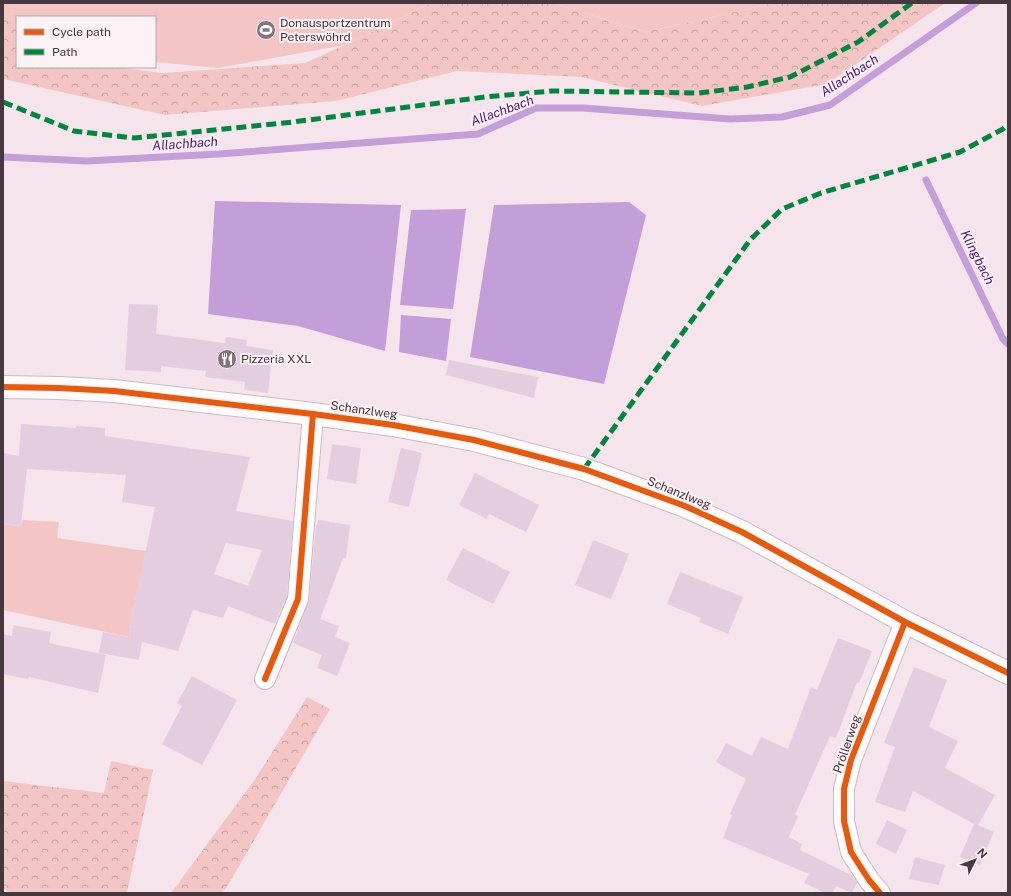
<svg xmlns="http://www.w3.org/2000/svg" width="1011" height="896" font-family="'Public Sans',sans-serif">
<defs>
<pattern id="forest-crowns" width="20" height="18" patternUnits="userSpaceOnUse"><rect width="20" height="18" fill="#f3c6c5"/><path d="M2 6a3 3 0 1 1 6 0M12 15a3 3 0 1 1 6 0" fill="none" stroke="#c7a2a1"/></pattern>
</defs>
<rect width="100%" height="100%" fill="#f6e4ed"/>
<!-- green -->
<g fill="#f3c6c5">
<path d="M3,3H431L345,45L218,68L155,62V17H17V46L3,42Z"/>
<path d="M552,3H774L646,32Z"/>
<path d="M22,520L59,522L57,538L146,551L132,615L129,637L3,610V524L21,526Z"/>
</g>
<!-- forest -->
<g fill="url(#forest-crowns)">
<path d="M431,3H552L646,32L774,3H945L827,84L702,106L581,77L457,71L336,101L165,115L3,79V11L17,26V67H115L163,73L305,63L345,45Z"/>
<path d="M307,697L330,709L228,885L222,893H171L256,778Z"/>
<path d="M111,761L153,770L127,893H11L3,888V781L104,793Z"/>
</g>
<!-- water -->
<g fill="#c49ed9">
<path d="M215,201L401,205L385,351L298,326L208,314Z"/>
<path d="M629,202L646,215L604,384L470,357L494,205Z"/>
<path d="M466,209L453,309L400,305L411,210Z"/>
<path d="M401,315L451,319L446,361L399,352Z"/>
</g>
<g fill="none" stroke-linecap="round" stroke-linejoin="round">
<!-- stream -->
<g stroke="#c49ed9" stroke-width="7">
<path d="M3,157L86,161L219,154L478,134L536,108H583L730,119L782,117L830,105L976,3"/>
<path d="M926,180L1003,339L1008,344"/>
</g>
</g>
<!-- building -->
<g fill="#e4cddf" fill-rule="evenodd">
<path d="M129,304L158,305L156,334L225,343L226,337L247,340L246,346L273,350L268,393L244,390L245,382L205,377L206,371L161,366V372L125,370Z"/>
<path d="M449,360L538,377L534,398L446,375Z"/>
<path d="M21,424L76,428V426L105,428V436L250,457L236,511L293,521L287,596L275,624L228,606L223,618L193,610L178,651L142,642L139,660L99,653L103,632L129,637L132,615L155,507L122,502L126,475L27,469L21,526L3,524V453L19,456ZM226,543L262,550L248,586L214,574Z"/>
<path d="M332,444L361,448L356,484L327,479Z"/>
<path d="M401,448L422,453L409,507L388,502Z"/>
<path d="M475,473L539,505L526,532L489,514L487,519L459,505Z"/>
<path d="M318,520L350,525L346,558H343L320,619L339,626L335,637L350,643L337,676L317,668L322,655L293,643L309,600L316,525H317Z"/>
<path d="M593,540L629,554L611,599L575,585Z"/>
<path d="M463,548L510,572L493,604L446,580Z"/>
<path d="M680,572L743,597L728,634L699,622L701,618L667,604Z"/>
<path d="M13,625L51,632L49,643L106,655L98,693L29,677L28,679L3,674V634L12,636Z"/>
<path d="M838,638L872,651L859,683L857,682L836,738L830,736L795,815L798,816L789,837L802,844L800,850L853,876L857,882L852,893L836,886L832,893H825L804,883L809,874L723,838L732,815L730,814L746,779L716,762L726,743L752,756L761,737L788,749L811,687L817,690Z"/>
<path d="M914,667L947,680L929,727L958,741L945,768L995,795L978,825L994,832L980,865L960,857L974,824L913,791L905,812L875,802L895,747L884,743Z"/>
<path d="M192,676L237,700L202,765L162,744L182,706L177,703Z"/>
<path d="M887,820L907,830L896,854L876,844Z"/>
<path d="M915,857L945,865L939,885L909,879Z"/>
</g>
<g fill="none" stroke-linecap="round" stroke-linejoin="round">
<!-- street casing -->
<g stroke="#cabbc3" stroke-width="22">
<g id="street">
<path d="M265,679L298,599L313,414"/>
<path d="M880,893L869,880L851,852L844,821V789L851,760L905,622"/>
</g>
</g>
<!-- secondary casing -->
<g stroke="#cabbc3" stroke-width="24">
<path id="secondary" d="M3,387L59,388L114,391L313,414L393,425L474,440L584,469L685,506L742,532L905,622L1008,673"/>
</g>
<!-- street -->
<use href="#street" stroke="#fefbfc" stroke-width="20"/>
<!-- secondary -->
<use href="#secondary" stroke="#fefbfc" stroke-width="22"/>
<!-- quiet -->
<g stroke="#00873e" stroke-width="5" stroke-dasharray="10 5" stroke-linecap="butt">
<path d="M3,102L74,131L134,138L293,122L485,97L552,91L699,93L747,87L790,77L858,42L912,3"/>
<path d="M584,469L750,240L782,209L821,193L960,152L1003,129L1008,125"/>
</g>
<!-- cycleway casing -->
<g stroke="#faf2f5" stroke-width="8">
<g id="cycleway">
<path d="M3,387L59,388L114,391L313,414L393,425L474,440L584,469L685,506L742,532L905,622L1008,673"/>
<path d="M265,679L298,599L313,414"/>
<path d="M880,893L869,880L851,852L844,821V789L851,760L905,622"/>
</g>
</g>
<!-- cycleway -->
<use href="#cycleway" stroke="#e8590c" stroke-width="6"/>
</g>
<!-- icons -->
<defs>
<g id="stadium-disc" transform="scale(1)"><circle r="9.5" fill="#84747b" stroke="#faf2f5"/><path d="M0-5a6.5 5 0 1 0 0 10a6.5 5 0 1 0 0-10ZM-3.5-1.8h7v3.6h-7Z" fill="#fff"/></g>
<g id="restaurant-disc" transform="scale(1)"><circle r="9.5" fill="#84747b" stroke="#faf2f5"/><path d="M-5-6h1v4h1v-4h1v4h1v-4h1v5L-1.5 .5V6h-2V.5L-5-1ZM5-6V6H3V1.5H1.5Q1.5-4 5-6Z" fill="#fff"/></g>
</defs>
<g fill-rule="evenodd">
<use href="#stadium-disc" x="266" y="30"/>
<use href="#restaurant-disc" x="227" y="359"/>
</g>
<g text-anchor="middle" stroke-width="4" stroke-linejoin="round" paint-order="stroke">
<!-- poi labels -->
<g font-size="12" fill="#47373e" stroke="#faf2f5" text-anchor="start">
<text x="280" y="27">Donausportzentrum<tspan x="280" dy="14">Peterswöhrd</tspan></text>
<text x="241" y="363">Pizzeria XXL</text>
</g>
<!-- street labels -->
<g font-size="12" fill="#47373e" stroke="#faf2f5">
<text transform="translate(364 410) rotate(8)" y="4">Schanzlweg</text>
<text transform="translate(679 493) rotate(22)" y="4">Schanzlweg</text>
<text transform="translate(847 744) rotate(-71)" y="4">Pröllerweg</text>
</g>
<!-- water labels -->
<g font-size="13" font-style="italic" fill="#521274" stroke="#faf2f5">
<text transform="translate(849 75) rotate(-33)" y="5">Allachbach</text>
<text transform="translate(502 110) rotate(-20)" y="5">Allachbach</text>
<text transform="translate(185 143) rotate(-4)" y="5">Allachbach</text>
<text transform="translate(978 257) rotate(63)" y="5">Klingbach</text>
</g>
</g>
<!-- border -->
<rect width="1011" height="896" fill="none" stroke="#47373e" stroke-width="8"/>
<!-- legend -->
<rect x="16" y="16" width="140" height="52" fill="#faf2f5" stroke="#b2a7ac"/>
<rect x="24" y="29" width="20" height="6" fill="#e8590c" stroke="#b2a7ac"/>
<text x="52" y="36" font-size="12" fill="#47373e">Cycle path</text>
<rect x="24" y="49" width="20" height="6" fill="#00873e" stroke="#b2a7ac"/>
<text x="52" y="56" font-size="12" fill="#47373e">Path</text>
<!-- north arrow -->
<g transform="translate(975 860) rotate(48)" stroke="#faf2f5" stroke-width="3" paint-order="stroke">
<path d="M0-3L7 15L0 10L-7 15Z" fill="#47373e"/>
<text y="-6" font-size="11" font-weight="bold" text-anchor="middle" fill="#47373e">N</text>
</g>
</svg>
